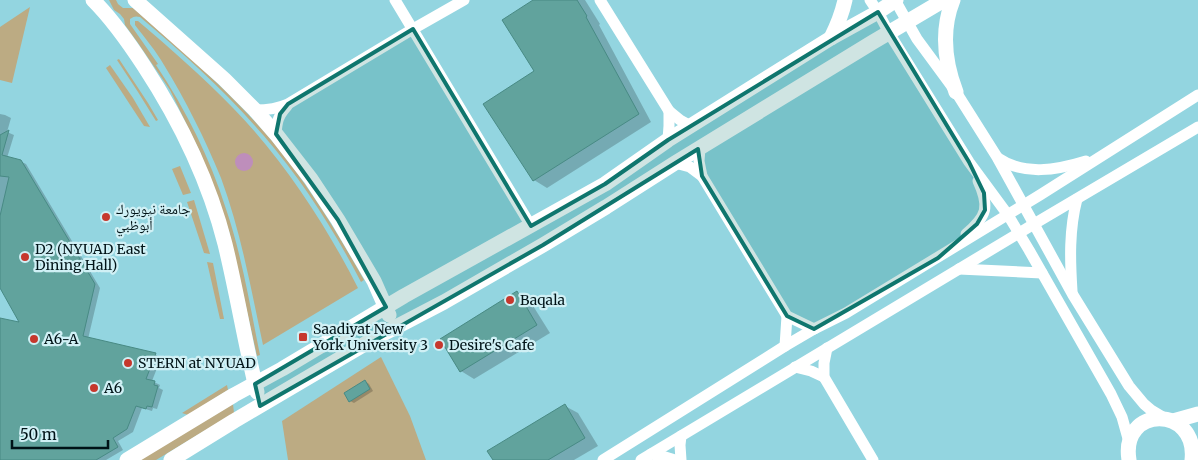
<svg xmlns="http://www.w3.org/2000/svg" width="1198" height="460" font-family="Merriweather,'Noto Naskh Arabic',serif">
<rect width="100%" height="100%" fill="#93d5e0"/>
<!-- green -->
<g fill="#bcab83">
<path d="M109,0H116L118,4L123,8H133C188,56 244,103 288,161C317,199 341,239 364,280L361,282C334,230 302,180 264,136C226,92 184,54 140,17C136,16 134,16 130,19V24L158,64L156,65C186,110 210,158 226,209C242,256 250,306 260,355L257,356L229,231L200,152L170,90L138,43L125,25L124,19L120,14L114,10Z"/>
<path d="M30,7L12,83L0,80V27Z"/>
<path d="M135,21H138C171,49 203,77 233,108C283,159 326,225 358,288L263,345C251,289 241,232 221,178C205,139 186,101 164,65C156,51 145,38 135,25Z"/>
<path d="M119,59L148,103L158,120L156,121L138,92L117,60Z"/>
<path d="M110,65L133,98L150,127L144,126L106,68Z"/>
<path d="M180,166L191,193L183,195L172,169Z"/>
<path d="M194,200L210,254L204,253L187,202Z"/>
<path d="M207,262L213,263L224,319H220Z"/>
<path d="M381,357L410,416L426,460H288L282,421Z"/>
<path d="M227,385L228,390L188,415L182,413Z"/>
<path d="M233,404L234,413L156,460H140Z"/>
</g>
<!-- water -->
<circle fill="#be8ebb" cx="244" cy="162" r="9"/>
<!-- shadow -->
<g fill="#0003">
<path d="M535,0H585L600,24L599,25L651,122L547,188L534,180L536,72Z"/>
<path d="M0,114L5,115L11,118L7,132L14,135L7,158L20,161L26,164L100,288L88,339L156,355L161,358L152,381L160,385L159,388L163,390L157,409L153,408L152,411L142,408L133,432L118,441L123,450L106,460H0V319L22,324L0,285Z"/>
<path d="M517,293L530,301L550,333L474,379L461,371Z"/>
<path d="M365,381L369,384L373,391L354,403L350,401Z"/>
<path d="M565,406L578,413L598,446L574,460H494Z"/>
</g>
<!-- building -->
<g fill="#61a39d" stroke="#488a84">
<path d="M533,0H577L587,16L586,17L639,114L533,181L483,104L534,71L502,20Z"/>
<path d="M9,130L2,155L21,160L95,284L83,336L156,353L146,379L155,381L154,385L158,386L152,407L147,406L146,409L136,406L127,429L113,438L118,447L96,460H0V318L19,322L0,288V216L9,177L0,176V135Z"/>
<path d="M517,291L537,325L460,372L440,339Z"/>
<path d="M365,380L370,389L349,402L344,393Z"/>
<path d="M565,404L585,438L548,460H493L487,451Z"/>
</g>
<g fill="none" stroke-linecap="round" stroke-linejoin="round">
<!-- street -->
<g stroke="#fff" stroke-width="11">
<path d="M395,0L531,226"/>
<path d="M600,0L669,111L680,120L691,126"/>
<path d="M870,0L878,12L889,33L969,162L1008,215L1029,250L1111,394L1122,417L1129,442"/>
<path d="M895,0L917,39L956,92L997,157L1073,295L1129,386L1144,404L1151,410L1166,419"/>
<path d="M255,110C268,110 277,109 288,104L413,29L464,0"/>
<path d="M276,134C277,121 278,116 287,106"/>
<path d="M668,140L669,126V111"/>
<path d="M700,148L699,161L702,176L787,316L814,329"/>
<path d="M998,158C1024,176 1057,170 1086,161"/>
<path d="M675,163L690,167L702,176"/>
<path d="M966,234C987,216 990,207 978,181"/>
<path d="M959,269L1042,273"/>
<path d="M1072,291C1070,260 1069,230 1077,199"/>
<path d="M785,346L787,316"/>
<path d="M827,348L824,363V377L873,460"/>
<path d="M795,367L811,371L824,377"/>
<path d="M681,436L680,445L681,460"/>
<path d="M651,454L662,456L675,460"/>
<path d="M603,460L785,346L814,329L846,313L1040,195L1198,95"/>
<path d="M641,460L1034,224L1198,127"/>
</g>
<!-- secondary -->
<g stroke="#fff" stroke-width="15">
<path d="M93,0C113,20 129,43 144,66C180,121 209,181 225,244C237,293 245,343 257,392"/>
<path d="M135,0L224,79L255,110L276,134L311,179L338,220L374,281L389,315"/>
<path d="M953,0C941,30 945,63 956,92"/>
<path d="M831,38C837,26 842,14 845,0"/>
<path d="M1173,421L1198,414"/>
<path d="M127,460L234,395L282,369L404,296L605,184L668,140L831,38L878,12L896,0"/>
<path d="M171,460L234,421L375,338L444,302L543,245L606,207L675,163L873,42L944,0"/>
<path d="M1129,460C1120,405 1198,405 1192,460"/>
</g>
</g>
<!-- marked area -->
<path fill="#0f766e" fill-opacity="0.2" stroke="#0f766e" stroke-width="4" stroke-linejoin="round" d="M878,12L969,162L984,193L985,210L977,224L938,258L814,329L787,316L702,176L698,149L543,245L260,406L255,384L386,307L338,220L276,134L280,114L288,104L413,29L531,226L605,184L668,140Z"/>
<!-- markers -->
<g fill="#c6382d" stroke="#d0f0f5" stroke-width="2">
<circle cx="106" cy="217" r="5"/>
<circle cx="25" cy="257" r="5"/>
<circle cx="510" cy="300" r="5"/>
<rect x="298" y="332" width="10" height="10" rx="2.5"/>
<circle cx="34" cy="339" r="5"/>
<circle cx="439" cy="345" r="5"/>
<circle cx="128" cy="363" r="5"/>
<circle cx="94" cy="388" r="5"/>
</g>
<g text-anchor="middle" stroke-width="4.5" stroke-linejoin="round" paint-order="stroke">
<!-- poi labels -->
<g font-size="14" fill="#001317" stroke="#d0f0f5" text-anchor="start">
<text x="116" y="214">جامعة نيويورك<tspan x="116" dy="16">أبوظبي</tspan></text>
<text x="35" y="254">D2 (NYUAD East<tspan x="35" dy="16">Dining Hall)</tspan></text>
<text x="520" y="305">Baqala</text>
<text x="313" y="334">Saadiyat New<tspan x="313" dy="16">York University 3</tspan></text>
<text x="44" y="344">A6-A</text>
<text x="449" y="350">Desire's Cafe</text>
<text x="138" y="368">STERN at NYUAD</text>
<text x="104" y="393">A6</text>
</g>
</g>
<!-- scale -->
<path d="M12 440v8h96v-8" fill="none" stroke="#001317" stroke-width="2.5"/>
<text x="20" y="440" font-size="15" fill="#001317" stroke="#d0f0f5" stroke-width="4" paint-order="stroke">50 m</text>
</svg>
